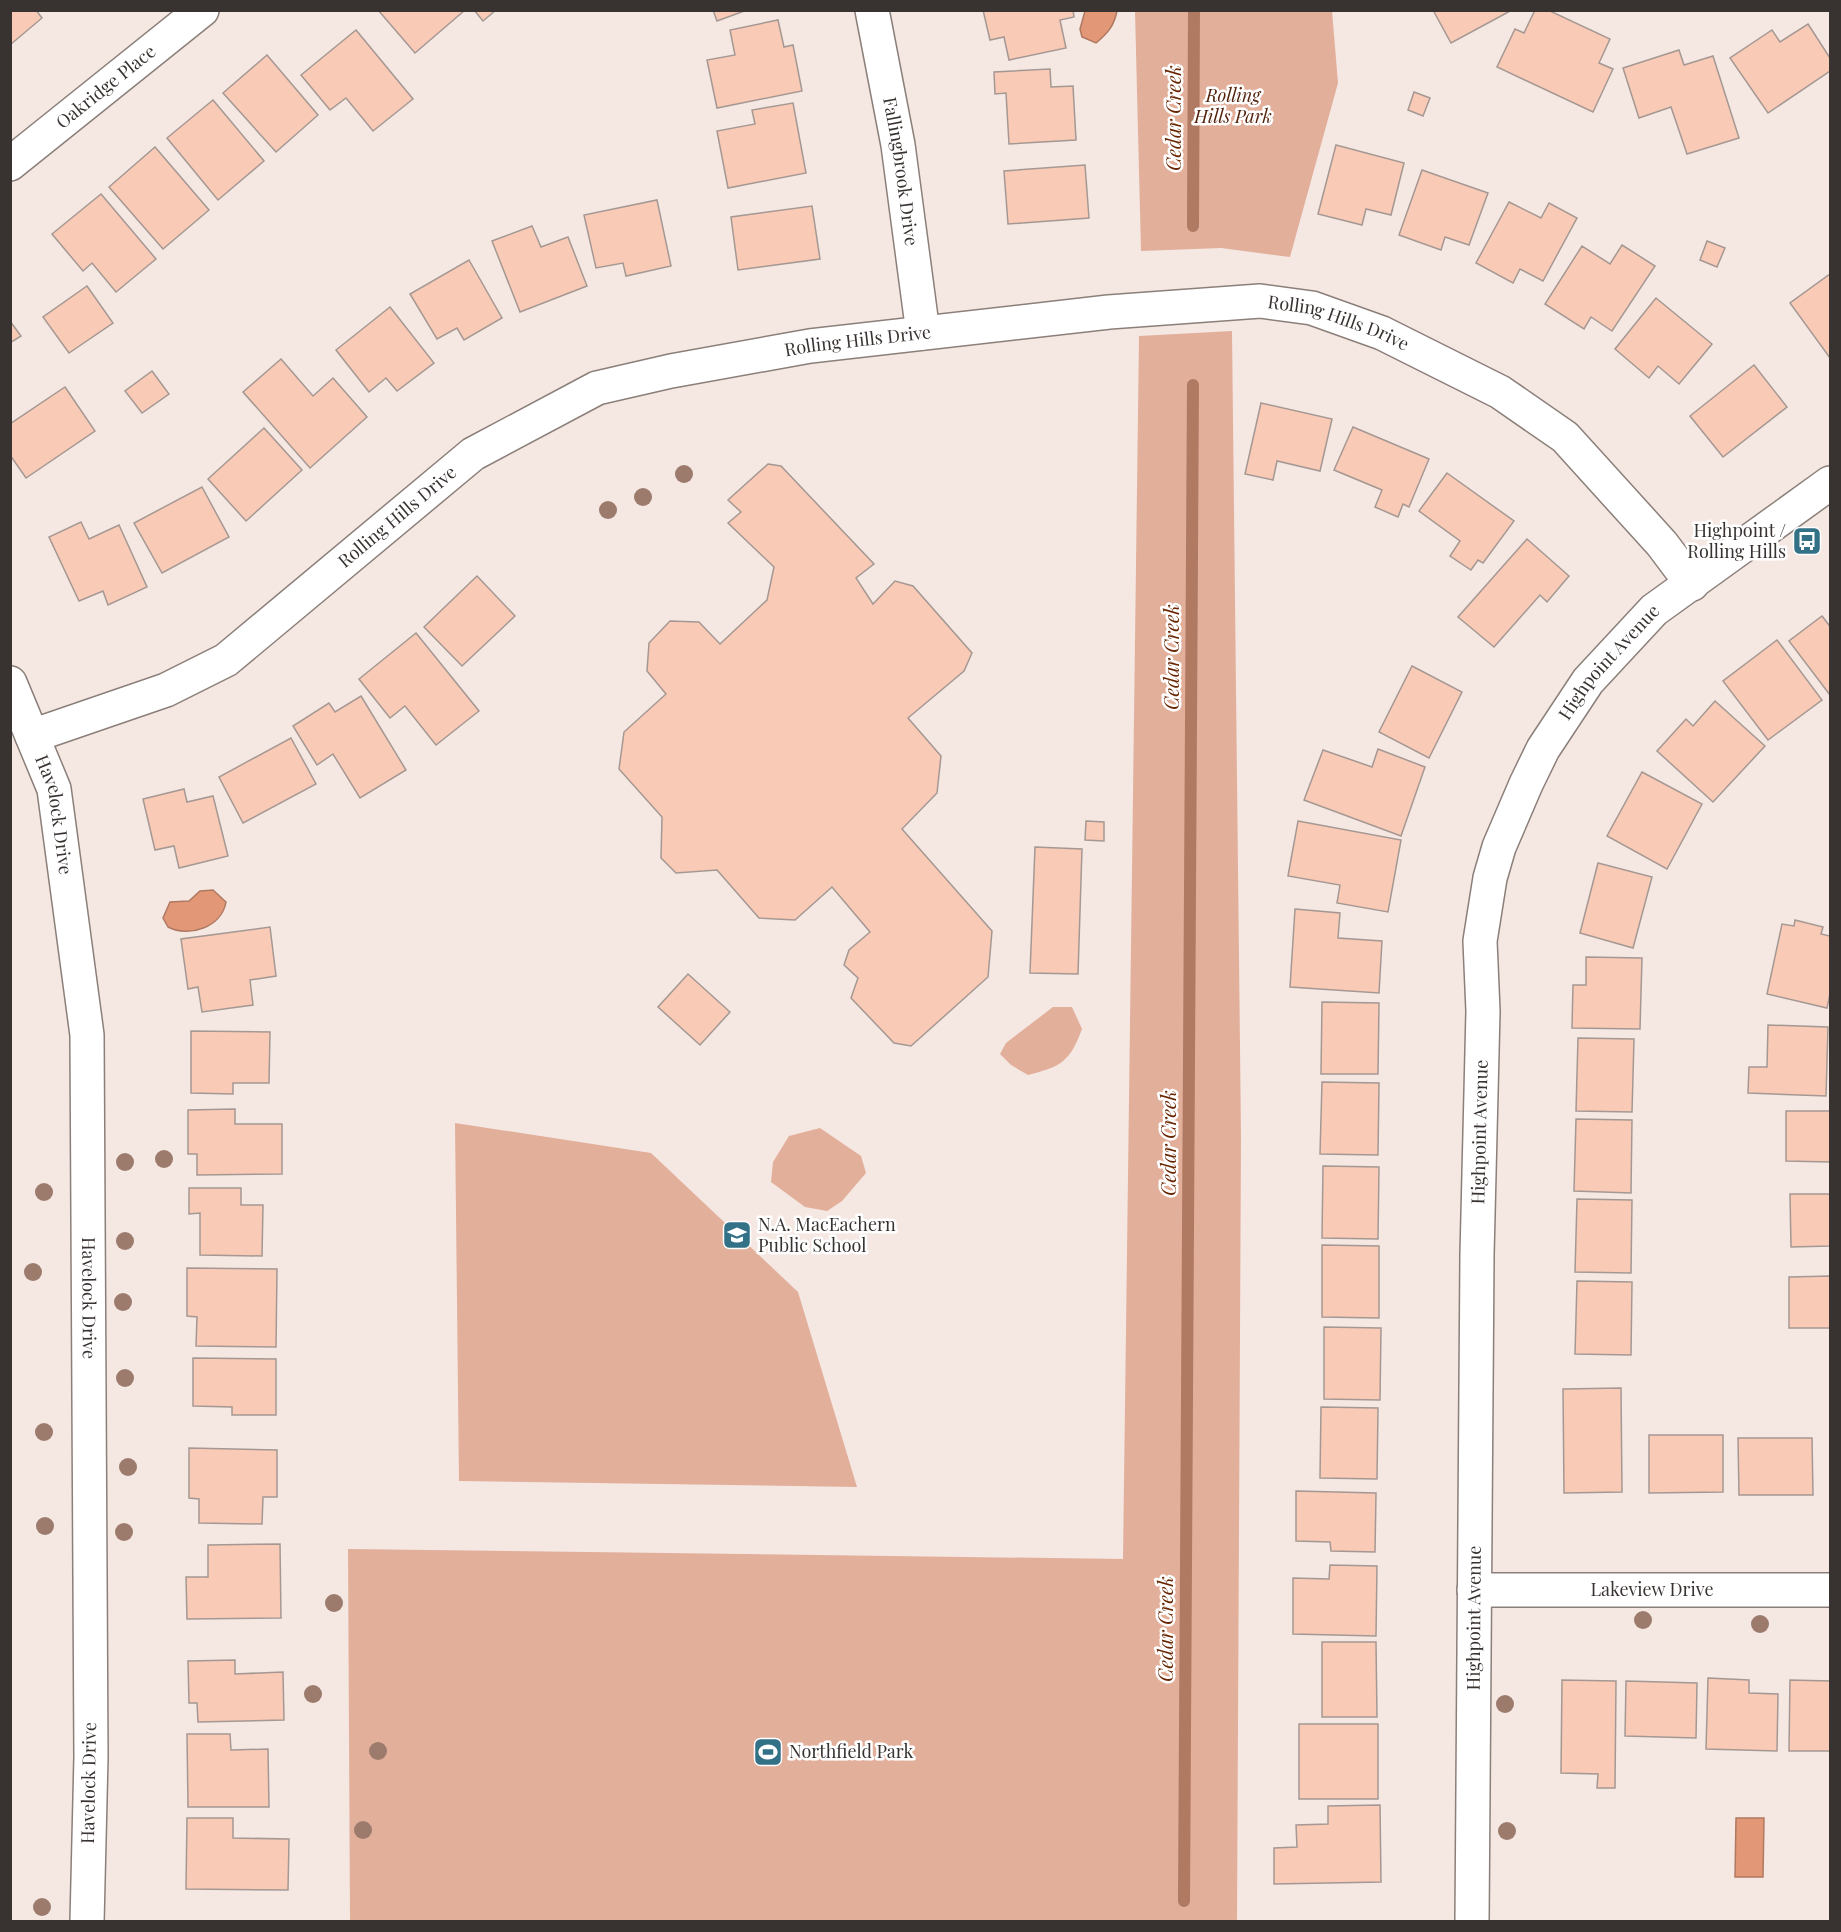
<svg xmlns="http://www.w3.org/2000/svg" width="1841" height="1932" font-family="'Playfair Display',serif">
<rect width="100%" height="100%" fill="#f5e7e2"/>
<!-- green -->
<g fill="#e2af9b">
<path d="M1135,11H1332L1338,83L1290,257L1221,248L1141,251Z"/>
<path d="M1232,331L1241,1137L1237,1921L350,1920L348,1549L1123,1559L1139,336Z"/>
<path d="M1053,1007H1072L1082,1029C1070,1062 1060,1067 1028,1075L1011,1065L1000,1054L1006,1043Z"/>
<path d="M455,1123L651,1153L798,1292L857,1487L459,1481Z"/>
<path d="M820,1128L861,1156L866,1173L842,1201L827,1211L805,1207L771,1182L773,1162L789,1136Z"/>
</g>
<!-- water -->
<g fill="#e29777" stroke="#af7962" stroke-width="1.5">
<path d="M1085,11H1117C1114,26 1108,33 1096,43L1082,37L1080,29Z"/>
<path d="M213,890L226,902C222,927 189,938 168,927L163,918L170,902L189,901L200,891Z"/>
<path d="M1736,1818H1764L1763,1877H1735Z"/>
</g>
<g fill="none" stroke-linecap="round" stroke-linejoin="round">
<!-- stream -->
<g stroke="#af7962" stroke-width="12">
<path d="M1193,226L1194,10"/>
<path d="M1184,1901L1193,385"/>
</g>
</g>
<!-- building -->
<g fill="#f9cab6" stroke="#a59893" stroke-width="1.5">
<path d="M10,10H36L42,18L10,45Z"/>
<path d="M378,10H465L415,53Z"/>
<path d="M474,10H496L483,21Z"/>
<path d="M713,10H747L717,21Z"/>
<path d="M983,10H1073L1074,17L1060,20L1066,48L1009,60L1004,37L990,40Z"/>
<path d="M1433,10H1512L1451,43Z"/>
<path d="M1535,10H1548L1610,39L1599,63L1613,69L1593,112L1497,67L1515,29L1524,33Z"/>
<path d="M778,20L784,47L793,45L802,91L717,108L707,60L735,55L730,30Z"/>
<path d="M1808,24L1830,58V71L1768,113L1730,58L1772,30L1780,42Z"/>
<path d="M356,30L413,99L373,131L346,98L330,110L301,75Z"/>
<path d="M1679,50L1684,65L1713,56L1739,138L1687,154L1671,107L1639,118L1623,68Z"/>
<path d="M267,55L318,115L276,152L223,93Z"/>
<path d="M1050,69L1051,87L1073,86L1076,140L1009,144L1006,93L995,94L994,72Z"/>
<path d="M1414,92L1430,98L1423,116L1408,110Z"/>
<path d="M213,100L264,161L218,200L167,138Z"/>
<path d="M793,103L806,173L728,188L717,131L755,124L752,110Z"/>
<path d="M1336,145L1404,163L1391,215L1366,209L1362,225L1318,214Z"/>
<path d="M155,147L209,210L163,249L109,187Z"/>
<path d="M1085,165L1089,218L1008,224L1004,171Z"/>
<path d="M1422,170L1488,193L1469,245L1445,237L1441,250L1399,235Z"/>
<path d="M101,194L156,259L116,292L92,263L83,271L52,234Z"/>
<path d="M657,200L671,266L626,276L623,263L596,268L584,215Z"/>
<path d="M1509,202L1541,218L1549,203L1577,218L1543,281L1520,269L1513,283L1476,263Z"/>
<path d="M812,206L820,259L738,270L731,217Z"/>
<path d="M532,226L541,247L568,237L587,286L520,312L492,241Z"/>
<path d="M1707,241L1725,248L1717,267L1700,260Z"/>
<path d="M1622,245L1655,266L1612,331L1591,317L1584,329L1545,304L1582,246L1610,264Z"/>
<path d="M469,260L502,318L464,340L457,328L437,339L410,294Z"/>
<path d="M1830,274V358L1790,303Z"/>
<path d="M87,286L113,323L69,353L43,317Z"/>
<path d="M1656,298L1712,344L1679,384L1658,366L1649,378L1615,349Z"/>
<path d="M390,307L434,363L397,391L386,378L369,392L336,350Z"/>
<path d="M10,321L21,336L10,343Z"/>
<path d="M281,359L313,396L333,378L367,417L310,468L243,392Z"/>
<path d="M1754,365L1787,407L1723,457L1690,416Z"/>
<path d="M152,371L169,394L142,413L125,391Z"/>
<path d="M65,387L95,431L26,478L10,455V424Z"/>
<path d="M1261,403L1332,419L1320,471L1277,461L1273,480L1245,474Z"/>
<path d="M1353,427L1429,459L1409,507L1403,504L1398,517L1375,507L1382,490L1334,470Z"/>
<path d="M264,428L302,470L246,521L208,479Z"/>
<path d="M768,464L781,466L874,564L856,578L873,604L895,581L913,586L972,653L964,671L908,718L941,756L937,793L902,829L992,931L988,977L911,1046L894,1043L851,998L858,978L844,965L849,950L870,932L832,887L795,920L759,918L717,870L676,873L661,858L662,817L619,769L624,732L666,694L647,671L649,643L670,621L699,622L720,644L767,600L774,567L728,523L741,512L728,500Z"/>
<path d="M1447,473L1514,521L1483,563L1478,560L1471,570L1450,556L1460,541L1419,511Z"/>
<path d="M202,487L229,537L162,573L134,523Z"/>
<path d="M81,522L89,539L119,525L147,587L108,605L103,591L79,601L49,537Z"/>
<path d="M1527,539L1569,576L1547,602L1540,595L1494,647L1458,617Z"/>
<path d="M477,576L515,616L462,666L424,627Z"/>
<path d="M1822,616L1829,625L1830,623V695L1789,641Z"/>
<path d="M416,633L479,711L436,745L405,706L390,718L359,679Z"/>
<path d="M1777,640L1822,700L1768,740L1723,681Z"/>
<path d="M1412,666L1462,692L1429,758L1379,732Z"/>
<path d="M361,696L406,770L360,798L333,754L317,765L293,726L329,703L335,712Z"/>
<path d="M1715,701L1765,746L1713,802L1657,751L1686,719L1693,726Z"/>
<path d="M291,738L316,784L243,823L219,777Z"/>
<path d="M1378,749L1425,767L1401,836L1304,800L1323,750L1372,767Z"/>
<path d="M1642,772L1702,804L1667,869L1607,836Z"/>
<path d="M184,789L187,802L213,796L228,856L179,868L174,846L155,850L143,799Z"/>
<path d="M1086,821L1104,822V841L1085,840Z"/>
<path d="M1298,821L1401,840L1388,912L1337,903L1340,885L1288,876Z"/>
<path d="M1035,847L1082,849L1078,974L1030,973Z"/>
<path d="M1598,863L1652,877L1633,948L1580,933Z"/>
<path d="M1295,909L1340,913L1338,938L1382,941L1379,993L1290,987Z"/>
<path d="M1795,920L1823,927L1821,934L1830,936V994L1827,1008L1767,994L1782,924L1794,926Z"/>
<path d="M270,927L276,976L250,980L253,1005L202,1012L198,987L188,989L181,939Z"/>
<path d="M1586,957L1642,958L1640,1029L1572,1028L1573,985H1586Z"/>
<path d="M688,974L730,1012L700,1045L658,1007Z"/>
<path d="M1322,1002L1379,1003L1378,1074H1321Z"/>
<path d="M1768,1025L1828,1027L1826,1096L1748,1093L1749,1067H1767Z"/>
<path d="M191,1031L270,1032L269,1083H233V1094L191,1093Z"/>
<path d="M1578,1038L1634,1039L1632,1112L1576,1111Z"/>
<path d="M1322,1082L1379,1083L1378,1155L1320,1154Z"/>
<path d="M235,1109V1124H282V1174L197,1175V1154H188V1110Z"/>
<path d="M1786,1111H1830V1162L1786,1161Z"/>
<path d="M1576,1119L1632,1120L1631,1193L1574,1191Z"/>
<path d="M1323,1166L1379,1167L1378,1239L1322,1238Z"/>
<path d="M189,1188H241V1205H263L262,1256L200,1255V1213L189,1214Z"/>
<path d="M1790,1194H1830V1246L1791,1247Z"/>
<path d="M1577,1199L1632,1200L1631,1273L1575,1272Z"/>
<path d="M1322,1245L1379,1246V1318L1322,1317Z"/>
<path d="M187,1268L277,1269L276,1347L196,1346L197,1317L187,1316Z"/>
<path d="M1830,1276V1328H1789V1277Z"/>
<path d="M1577,1281L1632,1282L1631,1355L1575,1354Z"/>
<path d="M1324,1327L1381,1328L1380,1400L1324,1399Z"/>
<path d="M193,1358L276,1359V1415H232V1407L193,1406Z"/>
<path d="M1621,1388L1622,1492L1564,1493L1563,1389Z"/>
<path d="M1321,1407L1378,1408L1377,1479L1320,1478Z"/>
<path d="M1649,1435H1723V1492L1649,1493Z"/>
<path d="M1738,1438H1812L1813,1495H1739Z"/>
<path d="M189,1448L277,1450V1497H263L262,1524L199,1523V1499L189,1498Z"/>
<path d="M1296,1491L1376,1493L1375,1552L1331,1551L1330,1542L1296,1541Z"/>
<path d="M280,1544L281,1618L187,1619L186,1577H208V1545Z"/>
<path d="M1330,1565L1377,1566L1376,1636L1293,1634V1578L1329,1579Z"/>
<path d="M1322,1642H1376L1377,1717H1322Z"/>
<path d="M235,1660V1674L283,1672L284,1720L198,1722L197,1703H189L188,1661Z"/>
<path d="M1708,1678L1749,1680V1693L1778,1694L1777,1751L1706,1749Z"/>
<path d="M1562,1680L1616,1681L1615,1788H1597L1598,1774L1561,1773Z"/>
<path d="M1790,1680L1830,1681V1751H1789Z"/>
<path d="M1626,1681L1697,1683L1696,1738L1625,1736Z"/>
<rect x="1299" y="1724" width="79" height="75"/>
<path d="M187,1734H230L231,1750L268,1749L269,1807H188Z"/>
<path d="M1380,1805L1381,1882L1274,1884V1848L1297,1847L1296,1825L1328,1824V1806Z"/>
<path d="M187,1818H233V1838L289,1839L288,1890L186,1889Z"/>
</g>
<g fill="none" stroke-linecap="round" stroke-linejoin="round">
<!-- minor casing -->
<g stroke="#8b7f7a" stroke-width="36">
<g id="minor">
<path id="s1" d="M872,10L898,145L923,333"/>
<path id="s2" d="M10,164L202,10"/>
<path id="s3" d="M10,683L54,789L87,1035L91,1757L87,1922"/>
<path id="s4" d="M32,736L166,690L226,660L473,454L597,388L671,371L810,346L1109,312L1260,301L1312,308L1382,333L1500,392L1565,437L1662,544L1692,584"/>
<path id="s5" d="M1474,1590H1830"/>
<path id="s6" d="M1472,1922L1477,1255L1483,1011L1480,941L1490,878L1499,847L1526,784L1543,749L1588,681L1654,610L1830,483"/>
</g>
</g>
<!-- minor -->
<use href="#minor" stroke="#fff" stroke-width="33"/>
</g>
<!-- trees -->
<g fill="#9c7b6d">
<circle cx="684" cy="474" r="9"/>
<circle cx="643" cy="497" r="9"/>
<circle cx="608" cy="510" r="9"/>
<circle cx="164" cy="1159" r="9"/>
<circle cx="125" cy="1162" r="9"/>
<circle cx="44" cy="1192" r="9"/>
<circle cx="125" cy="1241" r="9"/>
<circle cx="33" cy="1272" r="9"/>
<circle cx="123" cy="1302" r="9"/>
<circle cx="125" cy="1378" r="9"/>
<circle cx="44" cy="1432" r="9"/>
<circle cx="128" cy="1467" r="9"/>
<circle cx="45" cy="1526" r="9"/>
<circle cx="124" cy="1532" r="9"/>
<circle cx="334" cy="1603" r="9"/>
<circle cx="1643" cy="1620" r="9"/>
<circle cx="1760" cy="1624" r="9"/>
<circle cx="313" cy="1694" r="9"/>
<circle cx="1505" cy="1704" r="9"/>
<circle cx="378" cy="1751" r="9"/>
<circle cx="363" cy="1830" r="9"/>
<circle cx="1507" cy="1831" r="9"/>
<circle cx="42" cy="1907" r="9"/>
</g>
<!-- icons -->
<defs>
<g id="bus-square" transform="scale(1.5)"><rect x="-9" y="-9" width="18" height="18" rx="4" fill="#337186" stroke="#fff"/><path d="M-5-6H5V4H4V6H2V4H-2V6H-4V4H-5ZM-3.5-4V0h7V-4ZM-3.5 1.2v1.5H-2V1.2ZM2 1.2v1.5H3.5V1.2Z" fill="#fff"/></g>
<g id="school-square" transform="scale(1.5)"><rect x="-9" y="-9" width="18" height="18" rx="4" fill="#337186" stroke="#fff"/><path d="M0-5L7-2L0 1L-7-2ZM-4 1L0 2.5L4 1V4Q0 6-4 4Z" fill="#fff"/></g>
<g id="stadium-square" transform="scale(1.5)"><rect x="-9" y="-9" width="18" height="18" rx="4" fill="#337186" stroke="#fff"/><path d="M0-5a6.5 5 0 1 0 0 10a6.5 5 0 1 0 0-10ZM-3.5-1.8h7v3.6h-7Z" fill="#fff"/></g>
</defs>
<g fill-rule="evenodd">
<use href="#bus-square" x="1807" y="541"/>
<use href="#school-square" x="737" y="1235"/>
<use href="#stadium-square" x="768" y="1752"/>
</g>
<g text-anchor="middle" stroke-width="5" stroke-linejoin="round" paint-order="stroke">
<!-- street labels -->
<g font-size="18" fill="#383331" stroke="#fff">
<text dy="6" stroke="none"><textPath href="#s2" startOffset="123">Oakridge Place</textPath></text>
<text dy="6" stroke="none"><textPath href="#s1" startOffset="164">Fallingbrook Drive</textPath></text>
<text dy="6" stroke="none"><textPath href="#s4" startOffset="1422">Rolling Hills Drive</textPath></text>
<text dy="6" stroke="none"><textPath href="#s4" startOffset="936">Rolling Hills Drive</textPath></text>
<text dy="6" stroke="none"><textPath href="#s4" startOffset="432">Rolling Hills Drive</textPath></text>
<text dy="6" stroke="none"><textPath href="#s6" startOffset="1294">Highpoint Avenue</textPath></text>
<text dy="6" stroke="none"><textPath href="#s3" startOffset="140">Havelock Drive</textPath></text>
<text dy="6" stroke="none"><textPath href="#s6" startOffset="790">Highpoint Avenue</textPath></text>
<text dy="6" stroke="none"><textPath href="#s3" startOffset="626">Havelock Drive</textPath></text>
<text dy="6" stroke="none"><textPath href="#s5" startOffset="178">Lakeview Drive</textPath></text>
<text dy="6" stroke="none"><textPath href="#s6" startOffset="304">Highpoint Avenue</textPath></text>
<text transform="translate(89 1783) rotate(-89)" y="6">Havelock Drive</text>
</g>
<!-- park labels -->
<g font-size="18" font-style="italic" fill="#53230d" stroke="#fff">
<text x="1233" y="102">Rolling<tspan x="1233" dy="21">Hills Park</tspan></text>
</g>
<!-- poi labels -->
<g font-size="18" fill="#383331" stroke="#fff" text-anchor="start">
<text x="1786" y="537" text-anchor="end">Highpoint /<tspan x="1786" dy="21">Rolling Hills</tspan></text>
<text x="758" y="1231">N.A. MacEachern<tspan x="758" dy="21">Public School</tspan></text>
<text x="789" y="1758">Northfield Park</text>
</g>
<!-- water labels -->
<g font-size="20" font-style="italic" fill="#682501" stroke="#fff">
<text transform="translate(1174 118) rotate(-90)" y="7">Cedar Creek</text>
<text transform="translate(1172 657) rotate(-90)" y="7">Cedar Creek</text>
<text transform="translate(1169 1143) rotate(-90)" y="7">Cedar Creek</text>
<text transform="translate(1166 1629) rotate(-90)" y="7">Cedar Creek</text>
</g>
</g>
<!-- border -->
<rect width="1841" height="1932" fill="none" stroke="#383331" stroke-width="24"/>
</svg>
